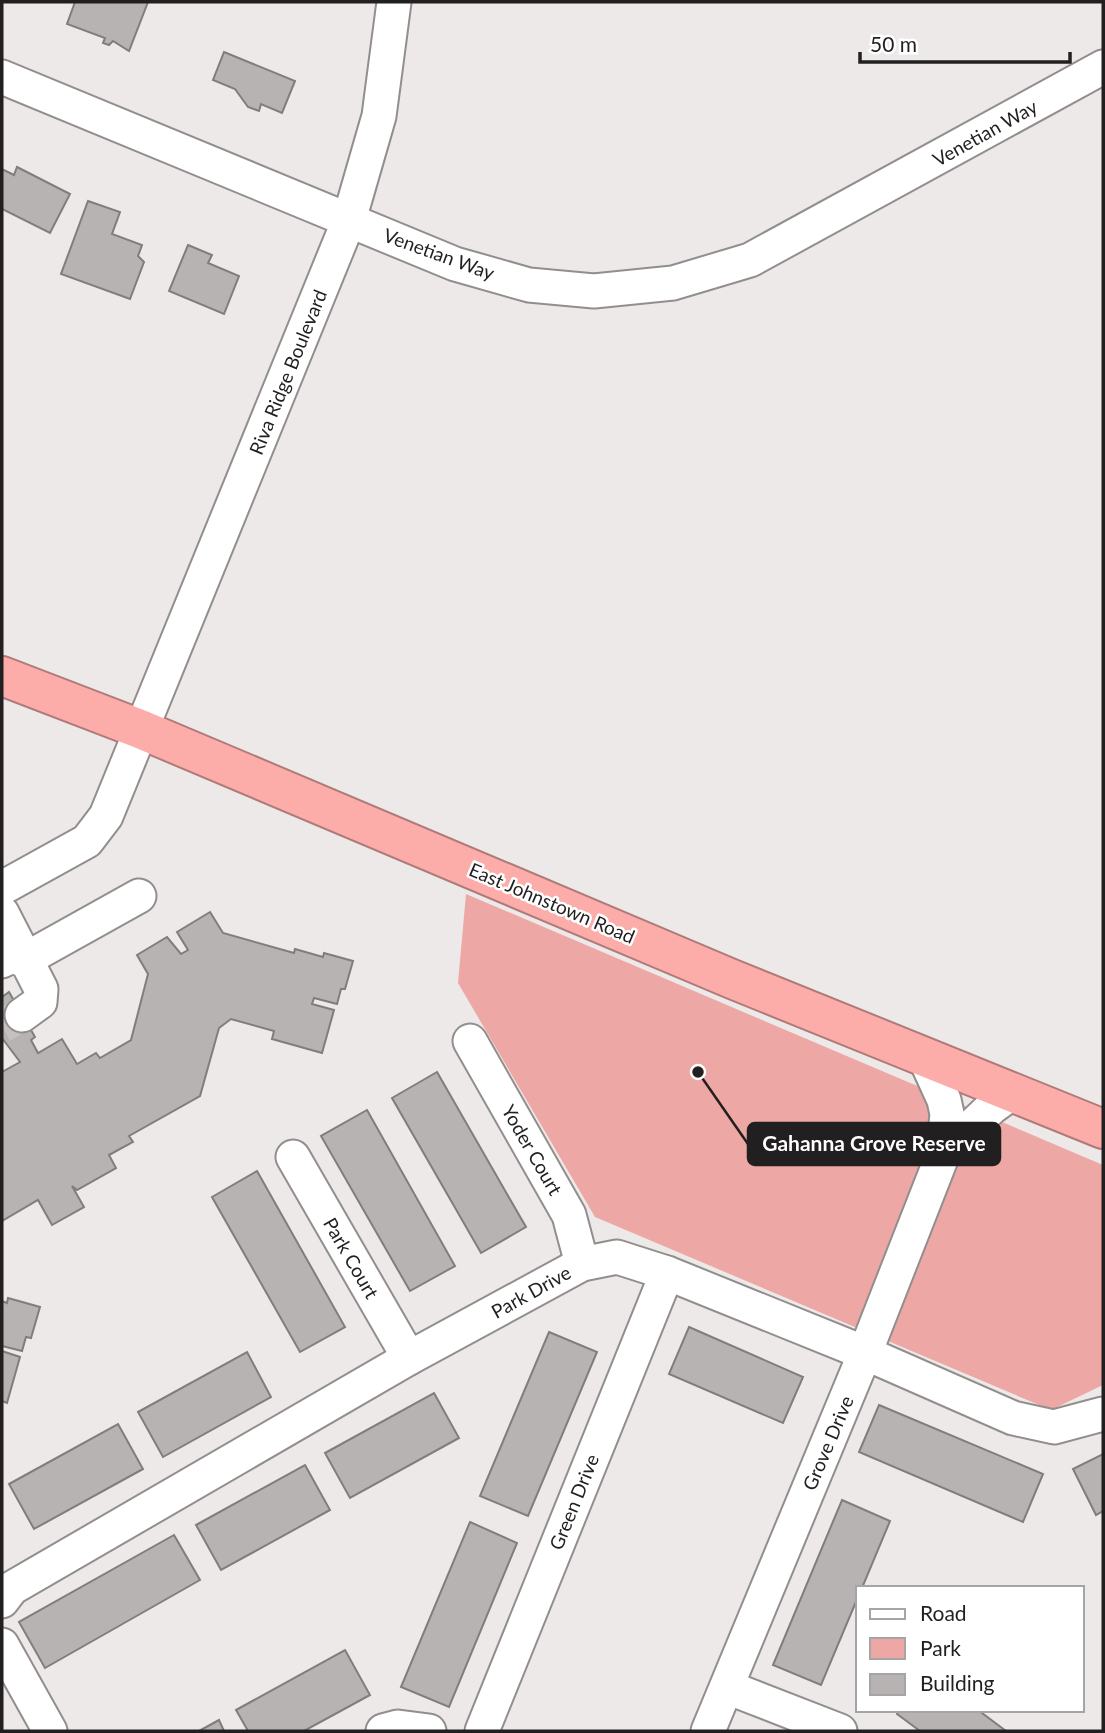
<svg xmlns="http://www.w3.org/2000/svg" width="1105" height="1733" font-family="Lato,sans-serif">
<rect width="100%" height="100%" fill="#ede9e8"/>
<!-- green -->
<path fill="#eda8a5" d="M466,894L1103,1165V1385L1051,1410L595,1217L458,983Z"/>
<!-- building -->
<g fill="#b7b3b2" stroke="#817d7d" stroke-width="2">
<path d="M75,2H148L129,51L113,41L109,45L103,43L105,38L67,24Z"/>
<path d="M224,52L295,81L282,113L261,104L259,111L248,107L235,89L213,80Z"/>
<path d="M17,167L70,194L50,233L2,209V169L14,175Z"/>
<path d="M88,201L120,212L112,234L142,245L138,256L144,262L130,299L61,274Z"/>
<path d="M188,245L212,255L208,263L239,276L224,314L169,291Z"/>
<path d="M210,912L223,933L294,953L295,949L323,957L324,953L353,961L345,989H341L337,1004L314,998L312,1004L334,1010L322,1053L272,1039L274,1031L231,1019L219,1028L200,1096L129,1136L133,1142L109,1155L116,1168L77,1190L72,1186L84,1207L52,1225L38,1200L2,1221V1072L20,1062L2,1038V997L9,992L35,1037L31,1040L38,1053L62,1039L77,1064L96,1053L100,1058L131,1040L148,974L137,955L167,937L181,954L188,950L177,932Z"/>
<path d="M437,1072L526,1227L481,1253L392,1098Z"/>
<path d="M367,1110L455,1266L410,1291L321,1136Z"/>
<path d="M257,1171L345,1327L300,1352L212,1197Z"/>
<path d="M8,1298L40,1307L31,1338L26,1337L22,1351L2,1346V1301L7,1303Z"/>
<path d="M689,1327L803,1377L783,1423L669,1374Z"/>
<path d="M549,1332L597,1352L528,1516L480,1496Z"/>
<path d="M2,1351L20,1357L7,1403L2,1401Z"/>
<path d="M247,1352L271,1397L163,1457L138,1412Z"/>
<path d="M434,1393L459,1438L350,1498L325,1453Z"/>
<path d="M879,1405L1043,1474L1023,1522L859,1452Z"/>
<path d="M118,1424L143,1469L34,1529L9,1484Z"/>
<path d="M1103,1454V1511L1096,1515L1073,1469Z"/>
<path d="M305,1465L330,1510L221,1570L196,1525Z"/>
<path d="M842,1500L890,1521L862,1588H858V1597L821,1685L773,1665Z"/>
<path d="M470,1522L517,1543L449,1707L401,1687Z"/>
<path d="M174,1535L200,1580L45,1668L19,1622Z"/>
<path d="M345,1650L370,1695L304,1731H248L236,1710Z"/>
<path d="M899,1710H978L1006,1731H920L897,1714Z"/>
<path d="M219,1720L224,1731H199Z"/>
</g>
<g fill="none" stroke-linecap="round" stroke-linejoin="round">
<!-- minor-tunnel -->
<path stroke="#c4c1c0" stroke-width="33" stroke-dasharray="33 17" stroke-linecap="butt" d="M2,1026L22,1015"/>
<!-- minor casing -->
<g stroke="#938e8e" stroke-width="37">
<g id="minor">
<path d="M2,77L455,264L529,285L594,291L673,283L750,260L1103,67"/>
<path d="M2,888L87,841L106,816L349,220L379,116L394,2"/>
<path d="M2,913L41,989L40,1002L22,1015"/>
<path d="M2,961L9,957L26,959L139,896"/>
<path d="M470,1041L569,1215L582,1264"/>
<path d="M943,1154L991,1108L1013,1092"/>
<path d="M293,1157L409,1358"/>
<path d="M2,1601L12,1588L409,1358L582,1264L617,1257L667,1273L865,1353L1013,1418L1054,1427L1103,1414"/>
<path d="M2,1645L50,1731"/>
<path d="M727,1687L840,1731"/>
<path d="M383,1731L398,1727L429,1731"/>
<path d="M482,1731L667,1273"/>
<path d="M708,1731L865,1353L943,1154L947,1114L944,1100L924,1056"/>
</g>
</g>
<!-- highway casing -->
<g stroke="#af7b79" stroke-width="42">
<path id="highway" d="M2,676L140,729L732,979L1103,1129"/>
</g>
<!-- minor -->
<use href="#minor" stroke="#fff" stroke-width="33"/>
<!-- highway -->
<use href="#highway" stroke="#fcaca9" stroke-width="38"/>
</g>
<g text-anchor="middle" stroke-width="5" stroke-linejoin="round" paint-order="stroke">
<!-- street labels -->
<g font-size="19" fill="#211f1f" stroke="#fff">
<text transform="translate(985 133) rotate(-29)" y="7">Venetian Way</text>
<text transform="translate(439 254) rotate(20)" y="7">Venetian Way</text>
<text transform="translate(288 372) rotate(-68)" y="7">Riva Ridge Boulevard</text>
<text transform="translate(552 903) rotate(23)" y="7">East Johnstown Road</text>
<text transform="translate(532 1150) rotate(60)" y="7">Yoder Court</text>
<text transform="translate(351 1258) rotate(60)" y="7">Park Court</text>
<text transform="translate(531 1292) rotate(-29)" y="7">Park Drive</text>
<text transform="translate(828 1443) rotate(-67)" y="7">Grove Drive</text>
<text transform="translate(574 1502) rotate(-68)" y="7">Green Drive</text>
</g>
</g>
<!-- callouts -->
<path fill="none" stroke="#211f1f" stroke-width="2.5" d="M698 1072L748 1144"/>
<circle fill="#211f1f" stroke="#fff" stroke-width="2.5" cx="698" cy="1072" r="7"/>
<rect fill="#211f1f" stroke="#211f1f" stroke-width="2.5" x="748" y="1123" width="252" height="42" rx="7"/>
<g font-size="21" text-anchor="middle" font-weight="bold" fill="#fff">
<text x="874" y="1151">Gahanna Grove Reserve</text>
</g>
<!-- border -->
<rect width="1105" height="1733" fill="none" stroke="#211f1f" stroke-width="7"/>
<!-- legend -->
<rect x="856" y="1586" width="228" height="126" fill="#ffffff" stroke="#a6a5a5" stroke-width="2"/>
<rect x="870" y="1609" width="35" height="10" fill="#ffffff" stroke="#a6a5a5" stroke-width="2"/>
<text x="920" y="1621" font-size="21" fill="#211f1f">Road</text>
<rect x="870" y="1638" width="35" height="21" fill="#eda8a5" stroke="#a6a5a5" stroke-width="2"/>
<text x="920" y="1656" font-size="21" fill="#211f1f">Park</text>
<rect x="870" y="1674" width="35" height="21" fill="#b7b3b2" stroke="#a6a5a5" stroke-width="2"/>
<text x="920" y="1691" font-size="21" fill="#211f1f">Building</text>
<!-- scale -->
<path d="M860 52v10h210v-10" fill="none" stroke="#211f1f" stroke-width="3.5"/>
<text x="870" y="52" font-size="21" fill="#211f1f" stroke="#ffffff" stroke-width="5" paint-order="stroke">50 m</text>
</svg>
